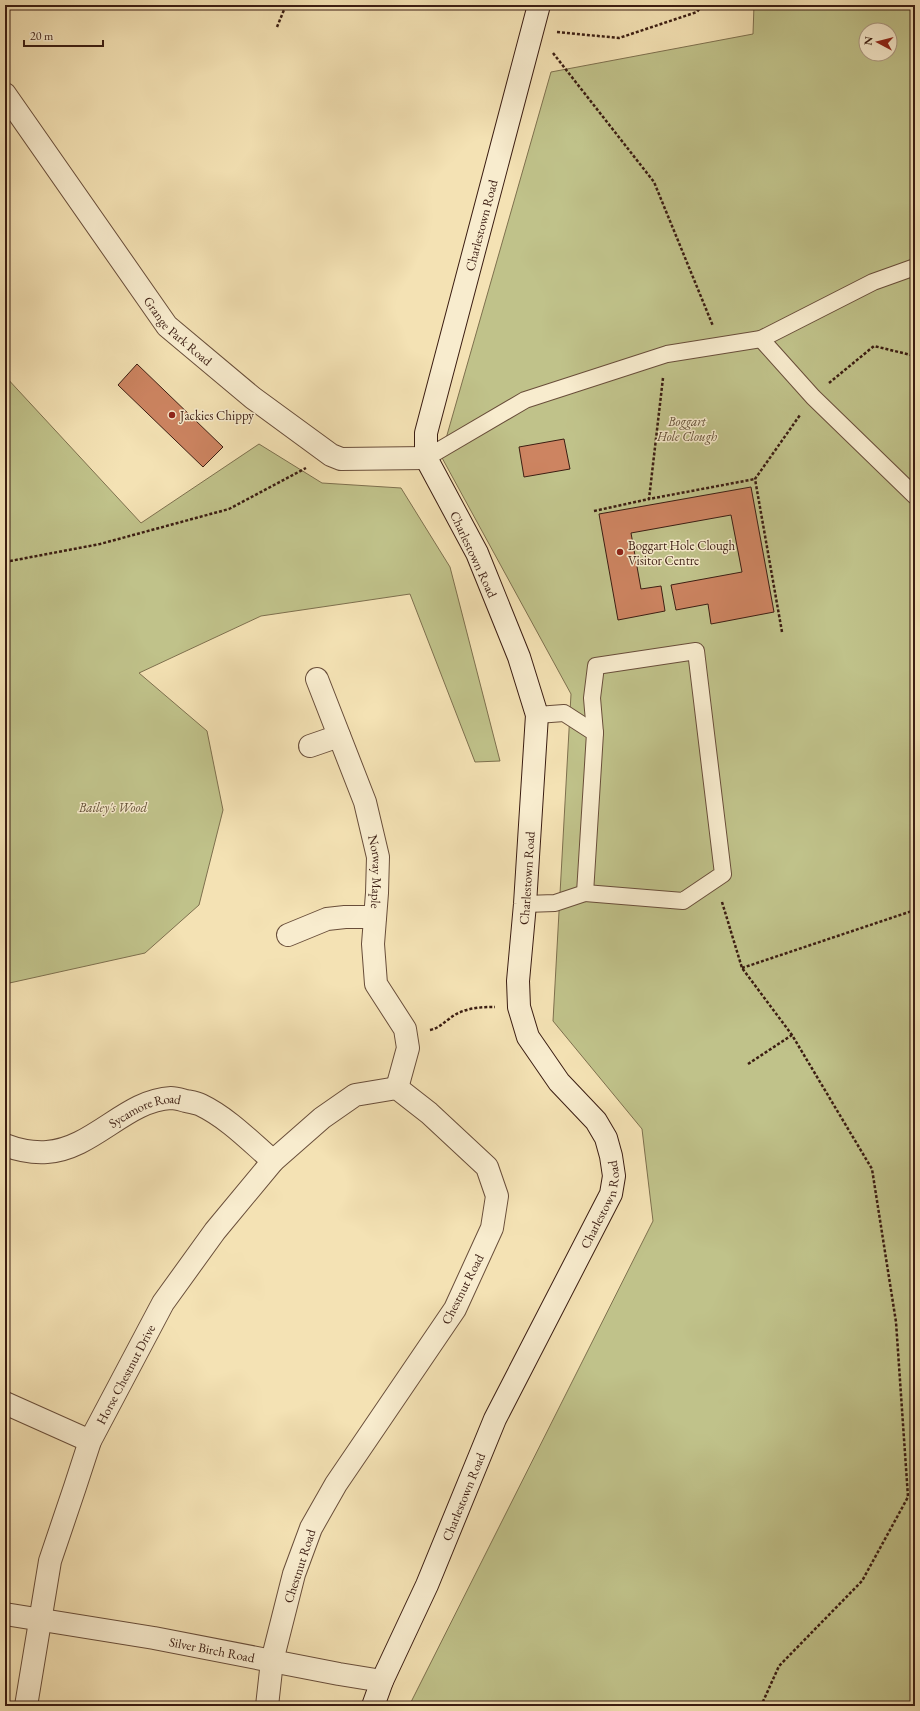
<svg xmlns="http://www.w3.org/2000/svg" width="920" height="1711" font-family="'EB Garamond',serif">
<rect width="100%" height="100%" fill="#f4e2b4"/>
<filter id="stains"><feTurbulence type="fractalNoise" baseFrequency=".005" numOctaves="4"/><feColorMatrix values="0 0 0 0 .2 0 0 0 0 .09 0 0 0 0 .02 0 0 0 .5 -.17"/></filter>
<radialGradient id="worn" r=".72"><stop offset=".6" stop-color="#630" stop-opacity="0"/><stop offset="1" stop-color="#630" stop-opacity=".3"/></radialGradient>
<!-- green -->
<g fill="#c0c28a" stroke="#7e704e" fill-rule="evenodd">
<path d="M754,5H915V1706H409L653,1221L642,1129L553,1021L571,694L441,456L551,72L753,34ZM866,30H890V54H866Z"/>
<path d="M5,376L141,523L259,444L322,483L401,488L450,567L500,761L475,762L410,594L261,616L139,673L207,731L223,810L199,905L145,953L5,984Z"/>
</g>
<!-- building -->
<g fill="#cd8461" stroke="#3b1d12">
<path d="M137,364L223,447L203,467L118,385Z"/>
<path d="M564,439L570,469L524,477L519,447Z"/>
<path d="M751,487L774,612L711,624L708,604L676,610L671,585L742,572L731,515L631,533L641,589L661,586L665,611L618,620L599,514Z"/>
</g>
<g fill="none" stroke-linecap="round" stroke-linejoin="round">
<!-- lane casing -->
<g stroke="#694e3a" stroke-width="18">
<g id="lane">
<path d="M761,339L813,397L915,496"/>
<path d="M426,458L525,400L667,354L761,339L873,282L915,267"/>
<path d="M585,893L683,901L723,874L696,651L596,666L592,698L595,733"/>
<path d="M525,904L555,903L585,893L595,733L564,713L537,715"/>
</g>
</g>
<!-- street casing -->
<g stroke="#694e3a" stroke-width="24">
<g id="street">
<path id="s1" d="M5,94L167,326L253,398L331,455L341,459L426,458"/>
<path id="s2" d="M317,679L365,802L378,857L377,893L373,944L376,984L405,1029L408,1048L397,1088"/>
<path d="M310,746L339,736"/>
<path d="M288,935L327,919L345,917H375"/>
<path id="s3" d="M5,1145C18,1150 33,1153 47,1152C93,1149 126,1100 171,1098C176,1098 182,1100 186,1101C191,1102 197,1103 201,1105C228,1118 251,1142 273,1161"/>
<path d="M5,1403L90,1441"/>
<path id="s4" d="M5,1614L154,1638L339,1674L382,1681"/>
<path id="s5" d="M26,1706L50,1561L75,1487L90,1441L163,1303L215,1231L273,1161L322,1118L355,1095L397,1088L429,1113L487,1167L497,1196L492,1228L455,1309L336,1484L311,1528L294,1574L272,1661L267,1706"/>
</g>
</g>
<!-- secondary casing -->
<g stroke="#3b1d12" stroke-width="24">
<g id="secondary">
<path id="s6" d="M373,1706L382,1681L427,1585L495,1419L611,1194L614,1176L611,1156L606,1138L596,1121L559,1082L528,1037L519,1007L518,981L525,904L537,715L519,657L477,553L426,458V433L539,5"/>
</g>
</g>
<!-- path -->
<g stroke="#3b1d12" stroke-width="2.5" stroke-dasharray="3 2" stroke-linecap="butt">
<path d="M277,27L286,5"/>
<path d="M557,32L619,38L697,12L702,5"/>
<path d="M553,53L654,182L713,326"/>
<path d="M663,378L649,499L755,479"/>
<path d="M829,383L874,346L915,356"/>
<path d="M594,511L649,499"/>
<path d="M5,562L100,544L229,509L306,468"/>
<path d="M782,632L755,479L800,415"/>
<path d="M722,902L742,968L792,1035L872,1169L896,1322L908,1497L862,1581L779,1666L761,1706"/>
<path d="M742,968L915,910"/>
<path d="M430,1030C439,1028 442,1024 449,1019C462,1008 479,1007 495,1007"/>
<path d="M748,1064L792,1035"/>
</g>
<!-- lane -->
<use href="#lane" stroke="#f8ecce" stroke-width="16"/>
<!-- street -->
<use href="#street" stroke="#f8ecce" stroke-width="22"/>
<!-- secondary -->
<use href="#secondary" stroke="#f8ecce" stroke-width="22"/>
</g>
<!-- markers -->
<g fill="#8f2418" stroke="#f8ecce" stroke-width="1.5">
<circle cx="172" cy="415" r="4"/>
<circle cx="620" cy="552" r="4"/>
</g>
<g text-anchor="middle" stroke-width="3" stroke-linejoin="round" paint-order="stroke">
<!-- street labels -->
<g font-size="13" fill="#3b1d12" stroke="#f8ecce">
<text dy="5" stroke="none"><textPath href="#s6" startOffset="1595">Charlestown Road</textPath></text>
<text dy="5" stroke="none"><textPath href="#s1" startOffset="294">Grange Park Road</textPath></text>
<text transform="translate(474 554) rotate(65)" y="5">Charlestown Road</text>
<text dy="5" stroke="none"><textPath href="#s2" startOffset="203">Norway Maple</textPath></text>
<text dy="5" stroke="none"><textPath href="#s6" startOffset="911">Charlestown Road</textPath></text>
<text dy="5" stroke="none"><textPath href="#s3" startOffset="151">Sycamore Road</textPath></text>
<text dy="5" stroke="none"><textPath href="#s6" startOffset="552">Charlestown Road</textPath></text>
<text transform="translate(462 1289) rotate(-63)" y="5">Chestnut Road</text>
<text dy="5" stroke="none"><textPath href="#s5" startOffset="349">Horse Chestnut Drive</textPath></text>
<text dy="5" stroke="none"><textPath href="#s6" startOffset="228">Charlestown Road</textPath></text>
<text transform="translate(299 1566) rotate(-72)" y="5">Chestnut Road</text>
<text dy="5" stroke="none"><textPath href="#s4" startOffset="210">Silver Birch Road</textPath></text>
</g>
<!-- poi labels -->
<g font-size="13" fill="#3b1d12" stroke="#f8ecce" text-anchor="start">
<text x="180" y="420">Jackies Chippy</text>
<text x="628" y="550">Boggart Hole Clough<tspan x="628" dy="15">Visitor Centre</tspan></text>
</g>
<!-- park labels -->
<g font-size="13" font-style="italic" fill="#634f36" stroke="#f8ecce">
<text x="687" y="426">Boggart<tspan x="687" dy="15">Hole Clough</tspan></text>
<text x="113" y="812">Bailey's Wood</text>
</g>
</g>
<!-- margin -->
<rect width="920" height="1711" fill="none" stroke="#f4e2b4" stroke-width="20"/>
<rect x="6" y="6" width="908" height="1699" fill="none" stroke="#3b1d12" stroke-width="2"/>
<rect x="10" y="10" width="900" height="1691" fill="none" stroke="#3b1d12"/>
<!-- north arrow -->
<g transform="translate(878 42) rotate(277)"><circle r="19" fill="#f8ecce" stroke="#ac9983"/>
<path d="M0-3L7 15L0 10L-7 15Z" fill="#8f2418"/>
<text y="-6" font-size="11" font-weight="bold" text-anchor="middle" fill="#3b1d12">N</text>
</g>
<!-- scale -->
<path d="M24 40v6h79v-6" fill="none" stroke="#3b1d12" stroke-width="2"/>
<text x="30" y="40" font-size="12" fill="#3b1d12" stroke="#f8ecce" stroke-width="3" paint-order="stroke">20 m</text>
<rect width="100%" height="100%" filter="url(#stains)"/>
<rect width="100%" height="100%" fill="url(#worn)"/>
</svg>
